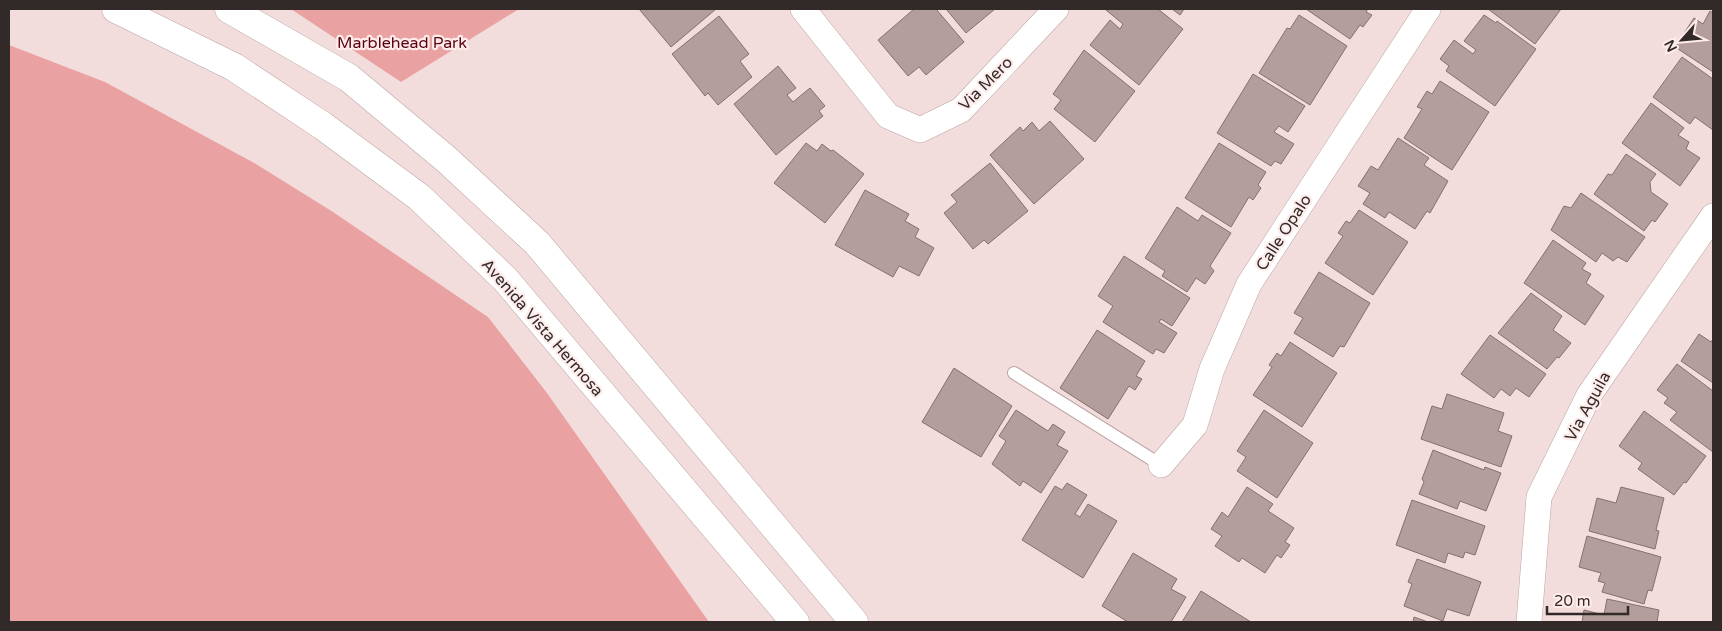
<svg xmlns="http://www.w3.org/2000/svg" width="1722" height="631" font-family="'Varela Round',sans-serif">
<rect width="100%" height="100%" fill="#f3dddc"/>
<!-- green -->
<g fill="#e9a2a1">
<path d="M291,9H519L401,82Z"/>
<path d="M9,45L105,82L256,164L333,212L488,317L547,393L709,622H9Z"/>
</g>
<!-- building -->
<g fill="#b39e9d" stroke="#83706f">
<path d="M639,9H716L671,47Z"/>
<path d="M914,9H936L964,42L926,75L919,67L908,76L878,40Z"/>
<path d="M946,9H995L966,33Z"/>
<path d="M1107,9H1158L1183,29L1139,85L1090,45L1110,20L1120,29L1123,24L1106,10Z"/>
<path d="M1172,9H1184L1180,15Z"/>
<path d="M1306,9H1368L1366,12L1372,15L1363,27L1360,25L1350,39Z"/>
<path d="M1488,9H1561L1535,44Z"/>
<path d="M1710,11L1713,13V72L1675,47L1694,18L1703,24Z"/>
<path d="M1299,15L1347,46L1310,105L1259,73L1287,28L1290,29Z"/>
<path d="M1484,15L1496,23L1497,21L1536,49L1495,106L1446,71L1449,66L1440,59L1454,40L1473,54L1476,50L1464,41Z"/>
<path d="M719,16L749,54L740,61L752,77L718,105L708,93L705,96L672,54Z"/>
<path d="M1084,50L1135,91L1095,142L1054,109L1061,100L1053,94Z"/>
<path d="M1682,57L1713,79V130L1695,117L1690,124L1653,97Z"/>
<path d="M778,66L796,88L787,95L793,102L810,88L825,106L819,111L823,116L776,155L734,104Z"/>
<path d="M1253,74L1305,106L1288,132L1279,126L1274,132L1294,144L1281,164L1275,161L1271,166L1217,133Z"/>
<path d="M1440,81L1489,112L1452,170L1404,138L1422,109L1417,107L1427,91L1432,94Z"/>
<path d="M1651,103L1684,128L1678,135L1689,142L1686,149L1700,158L1680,186L1622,143Z"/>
<path d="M1050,121L1084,159L1034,204L990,155L1020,127L1023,131L1032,122L1039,131Z"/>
<path d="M1398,138L1429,158L1424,165L1448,181L1430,213L1427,211L1415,229L1389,212L1385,218L1363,204L1370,193L1358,186L1371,166L1378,170Z"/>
<path d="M806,143L817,151L822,144L831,151L833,150L864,174L825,223L774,183Z"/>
<path d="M1219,143L1266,172L1258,185L1261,188L1253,200L1249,197L1231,227L1185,198Z"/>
<path d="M1626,154L1656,174L1650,182L1651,192L1668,204L1655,222L1652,220L1644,231L1594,194L1608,174L1612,175Z"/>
<path d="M990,163L1028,211L988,244L984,240L973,249L944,213L957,202L951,195Z"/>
<path d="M865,190L909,214L905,221L919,229L915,237L934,248L919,276L899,266L893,277L835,245Z"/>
<path d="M1581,193L1645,237L1627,262L1618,257L1613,261L1602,253L1596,262L1551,230L1564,206L1571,208Z"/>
<path d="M1177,207L1198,221L1202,215L1231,233L1210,266L1214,271L1205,284L1196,278L1187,292L1162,276L1165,271L1145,258Z"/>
<path d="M1359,210L1408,242L1373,295L1325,263L1343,236L1338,233L1346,221L1350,223Z"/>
<path d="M1553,240L1586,263L1582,269L1591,274L1586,283L1604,296L1585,325L1524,283Z"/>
<path d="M1124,256L1190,298L1172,326L1161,319L1159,322L1177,333L1164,353L1156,349L1153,354L1103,322L1113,306L1098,296Z"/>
<path d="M1319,272L1370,303L1344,347L1340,346L1333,357L1294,333L1303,318L1294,313Z"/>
<path d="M1531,293L1562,316L1553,330L1571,343L1559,358L1557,357L1547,369L1498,333Z"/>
<path d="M1097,330L1145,361L1136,376L1142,379L1135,390L1129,386L1108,419L1060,388Z"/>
<path d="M1699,334L1711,342L1713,339V383L1681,361Z"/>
<path d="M1490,335L1546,374L1529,397L1516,388L1510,396L1501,389L1494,398L1461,374Z"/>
<path d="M1290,342L1337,373L1302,427L1253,395L1272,367L1269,365L1277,353L1281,356Z"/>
<path d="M1677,364L1713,391V452L1670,420L1677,412L1664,403L1668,398L1657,390Z"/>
<path d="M954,368L1012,406L981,457L922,422Z"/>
<path d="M1447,394L1504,413L1498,431L1512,436L1501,467L1421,439L1432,406L1442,409Z"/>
<path d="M1016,410L1048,431L1053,424L1065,432L1057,445L1068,451L1041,493L1023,481L1020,486L992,464L1006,441L999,436Z"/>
<path d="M1264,410L1313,443L1277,498L1237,471L1246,457L1237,451Z"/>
<path d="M1644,411L1706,456L1686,483L1684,482L1674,495L1638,469L1642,463L1619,446Z"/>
<path d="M1433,450L1484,470L1485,467L1501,473L1486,511L1460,501L1457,509L1419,494L1424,482L1422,479Z"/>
<path d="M1067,483L1087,495L1075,514L1080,517L1088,504L1117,521L1083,578L1022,540L1055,486L1062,490Z"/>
<path d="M1247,487L1273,504L1268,511L1294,528L1285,542L1290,545L1281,558L1277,555L1265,573L1242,558L1239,562L1215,546L1222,536L1211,529L1222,512L1228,517Z"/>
<path d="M1621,487L1664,498L1656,530L1659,531L1655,549L1589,531L1597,498L1616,503Z"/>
<path d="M1412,500L1485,526L1475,555L1465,552L1463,558L1448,553L1445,563L1396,545Z"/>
<path d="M1587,536L1661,557L1652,591L1648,590L1644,604L1602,592L1605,583L1598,581L1601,573L1579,567Z"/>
<path d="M1133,553L1177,579L1171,589L1186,597L1171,622H1128L1102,606Z"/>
<path d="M1417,559L1481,582L1469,616L1447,609L1443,621L1404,606L1412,584L1408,582Z"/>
<path d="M1201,591L1251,622H1182Z"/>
<path d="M1607,599L1659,610L1657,622H1582L1584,610L1604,615Z"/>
<path d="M1414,617L1428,622H1413Z"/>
</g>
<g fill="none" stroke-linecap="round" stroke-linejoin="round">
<!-- lane casing -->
<g stroke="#bba6a5" stroke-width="14">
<path id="lane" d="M1014,373L1161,465"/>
</g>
<!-- street casing -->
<g stroke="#bba6a5" stroke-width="26">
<g id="street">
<path d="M803,9L888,116L920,130L961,110L1056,9"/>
<path d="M1161,465L1195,425L1212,369L1249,284L1428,9"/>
<path d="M1529,622L1539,497L1589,395L1713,216"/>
</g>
</g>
<!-- secondary casing -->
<g stroke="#bba6a5" stroke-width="29">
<g id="secondary">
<path d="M116,9L234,67L323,126L419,197L505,279L795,622"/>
<path d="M229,9L349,78L446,159L537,243L854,622"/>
</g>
</g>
<!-- lane -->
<use href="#lane" stroke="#fff" stroke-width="12"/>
<!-- street -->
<use href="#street" stroke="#fff" stroke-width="25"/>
<!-- secondary -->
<use href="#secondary" stroke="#fff" stroke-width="28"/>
</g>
<g text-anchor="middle" stroke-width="4.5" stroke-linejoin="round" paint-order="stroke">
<!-- park labels -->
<g font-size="16" fill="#5b0212" stroke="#feeceb">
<text x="402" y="48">Marblehead Park</text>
</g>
<!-- street labels -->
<g font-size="16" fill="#322a29" stroke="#feeceb">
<text transform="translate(985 83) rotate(-45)" y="6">Via Mero</text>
<text transform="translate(1283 232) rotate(-57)" y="6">Calle Opalo</text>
<text transform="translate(543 327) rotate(49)" y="6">Avenida Vista Hermosa</text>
<text transform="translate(1587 406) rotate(-61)" y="6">Via Aguila</text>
</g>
</g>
<!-- border -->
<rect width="1722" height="631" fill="none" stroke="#322a29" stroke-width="20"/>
<!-- north arrow -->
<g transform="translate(1682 40) rotate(243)" stroke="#feeceb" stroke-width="4" paint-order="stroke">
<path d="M0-4L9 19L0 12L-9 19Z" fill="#322a29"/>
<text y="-8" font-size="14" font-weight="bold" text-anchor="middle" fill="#322a29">N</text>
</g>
<!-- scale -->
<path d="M1547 606v8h81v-8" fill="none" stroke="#322a29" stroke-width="2.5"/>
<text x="1554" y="606" font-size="15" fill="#322a29" stroke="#feeceb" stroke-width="4" paint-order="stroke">20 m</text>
</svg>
